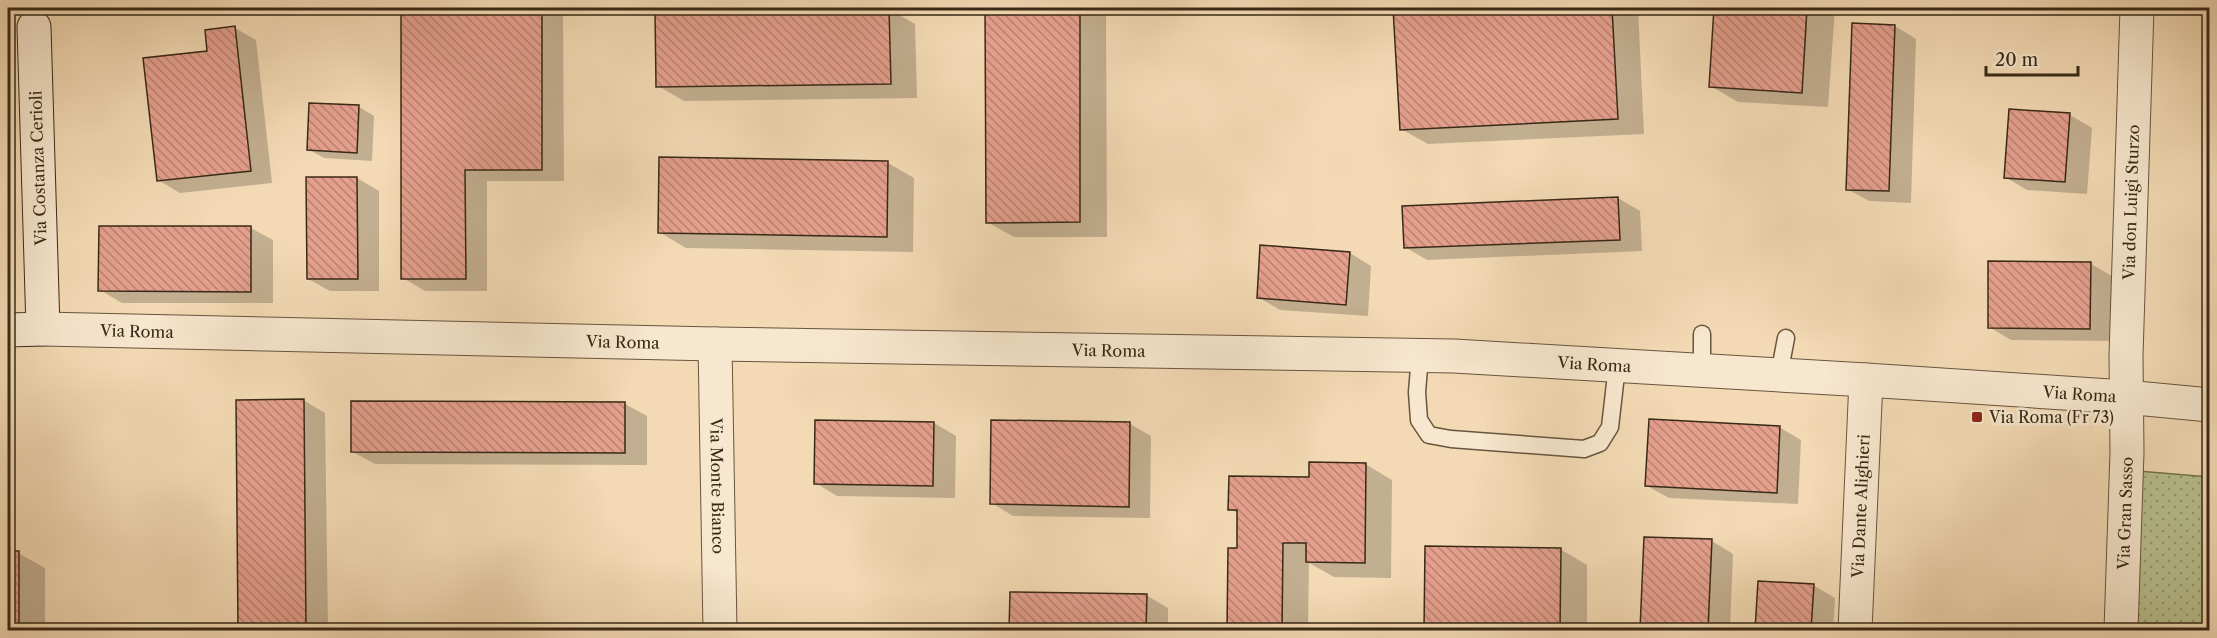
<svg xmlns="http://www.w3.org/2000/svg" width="2217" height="638" font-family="'Libre Caslon Text',serif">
<defs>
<pattern id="park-dots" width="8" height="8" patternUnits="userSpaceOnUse" patternTransform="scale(1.5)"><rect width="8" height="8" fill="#b8c08f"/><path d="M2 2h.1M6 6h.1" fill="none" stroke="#979c74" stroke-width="1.8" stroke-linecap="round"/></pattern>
<pattern id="building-back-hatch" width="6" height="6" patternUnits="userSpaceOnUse" patternTransform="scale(1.5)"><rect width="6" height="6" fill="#e49f8d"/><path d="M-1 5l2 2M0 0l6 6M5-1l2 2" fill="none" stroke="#ba8272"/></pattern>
</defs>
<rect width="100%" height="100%" fill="#f3dab4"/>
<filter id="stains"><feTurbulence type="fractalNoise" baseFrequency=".00333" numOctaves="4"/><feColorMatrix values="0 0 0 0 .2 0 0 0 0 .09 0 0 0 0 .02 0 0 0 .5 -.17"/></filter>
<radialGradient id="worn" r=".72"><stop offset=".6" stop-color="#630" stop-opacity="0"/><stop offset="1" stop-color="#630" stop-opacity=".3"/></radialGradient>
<!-- park -->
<path fill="url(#park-dots)" stroke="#787452" stroke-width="1.5" d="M2138,471L2209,477V630H2136Z"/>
<!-- shadow -->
<g fill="#0003">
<path d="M403,8H552L563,14L564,181H487V291H425L403,278Z"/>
<path d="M986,8H1106L1107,237H1014L987,222Z"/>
<path d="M1395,8H1638L1644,134L1428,144L1401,129Z"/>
<path d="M1716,8H1835L1828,107L1738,102L1711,86Z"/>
<path d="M889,9L915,24L917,98L684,101L658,86Z"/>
<path d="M1895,26L1916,39L1911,203L1869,201L1847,189Z"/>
<path d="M235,28L256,40L272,183L180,193L158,180L209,53Z"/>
<path d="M359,107L374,116L372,161L324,158L308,149Z"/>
<path d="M2070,115L2092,128L2087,194L2027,190L2005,177Z"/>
<path d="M888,163L914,178L913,252L686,248L659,232Z"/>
<path d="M357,178L379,191V291H330L308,279Z"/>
<path d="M1618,198L1640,211L1642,251L1427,260L1405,247Z"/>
<path d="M251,228L273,240V303H122L100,290Z"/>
<path d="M1350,253L1371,266L1368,316L1280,310L1258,297Z"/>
<path d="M2091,264L2112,276V341L2011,340L1989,327Z"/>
<path d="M303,400L325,413L328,630H240L237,401Z"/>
<path d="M625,404L647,416V465L375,464L353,452Z"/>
<path d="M934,423L956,436L955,498L837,496L816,483Z"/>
<path d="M1130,424L1151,436L1150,518L1013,516L992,503Z"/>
<path d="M1779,427L1801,440L1798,504L1669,498L1647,486Z"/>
<path d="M1365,464L1392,480L1391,578L1334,577L1309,563L1308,630H1229L1230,549H1238L1239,514L1230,509L1310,478Z"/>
<path d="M1646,538L1712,541L1733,554L1730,630H1642Z"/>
<path d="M1426,548L1560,549L1587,565V630H1426Z"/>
<path d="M8,552L18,553L45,568V630H8Z"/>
<path d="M1760,582L1813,585L1835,598L1833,630H1757Z"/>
<path d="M1011,593L1146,595L1168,608V630H1011Z"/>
</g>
<!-- building -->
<g fill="url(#building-back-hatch)" stroke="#392916" stroke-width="1.5">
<path d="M401,8H542V170H465L466,279H401Z"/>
<path d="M889,8L891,84L656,87L655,10Z"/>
<path d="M985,8H1080V222L986,223Z"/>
<path d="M1393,8H1612L1618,119L1400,130Z"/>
<path d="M1714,8H1807L1802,93L1709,87Z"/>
<path d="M1852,23L1895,25L1889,191L1846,190Z"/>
<path d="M235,26L251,171L157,181L143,58L207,51L205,30Z"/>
<path d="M309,103L359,105L357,153L307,150Z"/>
<path d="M2009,109L2070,113L2065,182L2004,178Z"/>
<path d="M659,157L888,161L887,237L658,233Z"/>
<path d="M306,177H357L358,279H307Z"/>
<path d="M1618,197L1620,240L1404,248L1402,206Z"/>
<path d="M99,226H251V292L98,291Z"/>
<path d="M1260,245L1350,252L1346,305L1257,298Z"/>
<path d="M1988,261L2091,262L2090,329L1988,328Z"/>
<path d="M304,399L306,630H238L236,400Z"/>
<path d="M351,401L625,402V453L351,452Z"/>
<path d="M1649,419L1780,426L1777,493L1645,486Z"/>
<path d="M815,420L934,422L933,486L814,484Z"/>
<path d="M991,420L1130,422L1129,507L990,504Z"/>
<path d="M1309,462L1366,463L1365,563L1306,562V543H1283L1282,630H1227L1228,548H1237V510H1228L1229,476L1309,477Z"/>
<path d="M1644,537L1712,539L1708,630H1640Z"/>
<path d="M1425,546L1561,548L1560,630H1424Z"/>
<rect x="8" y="551" width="11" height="79"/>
<path d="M1758,581L1814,584L1811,630H1755Z"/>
<path d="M1010,592L1147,594L1146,630H1009Z"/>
</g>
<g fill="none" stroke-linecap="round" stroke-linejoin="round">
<!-- lane casing -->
<g stroke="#68553e" stroke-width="19">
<g id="lane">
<path d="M1420,356L1417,392L1419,420L1429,435L1451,439L1584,449L1600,443L1610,427L1617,366"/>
<path d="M1702,370V334"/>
<path d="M1779,375L1786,338"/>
</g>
</g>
<!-- street casing -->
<g stroke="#68553e" stroke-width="35">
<g id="street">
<path id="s1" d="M43,329L715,344L1454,356L1866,380L2125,397L2210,405"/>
<path id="s2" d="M715,344L720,630"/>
<path id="s3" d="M1855,630L1866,380"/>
<path id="s4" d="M2121,630L2127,452L2126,356L2137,8"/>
</g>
</g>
<!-- secondary casing -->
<g stroke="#392916" stroke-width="35">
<path id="secondary" d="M8,330L43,329L34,27"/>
</g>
<!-- lane -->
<use href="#lane" stroke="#f7e7ce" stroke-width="16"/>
<!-- street -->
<use href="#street" stroke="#f7e7ce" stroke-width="33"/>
<!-- secondary -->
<use href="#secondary" stroke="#f7e7ce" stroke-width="33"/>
</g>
<!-- markers -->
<rect fill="#8f2418" stroke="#f7e7ce" stroke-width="2" x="1971" y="411" width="12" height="12" rx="3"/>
<g text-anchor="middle" stroke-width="5" stroke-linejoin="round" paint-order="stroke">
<!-- street labels -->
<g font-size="16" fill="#392916" stroke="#f7e7ce">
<text transform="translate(38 168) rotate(-92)" y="6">Via Costanza Cerioli</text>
<text dy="6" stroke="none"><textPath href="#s4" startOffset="428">Via don Luigi Sturzo</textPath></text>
<text dy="6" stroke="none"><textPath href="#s1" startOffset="94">Via Roma</textPath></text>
<text dy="6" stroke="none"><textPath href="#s1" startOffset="580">Via Roma</textPath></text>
<text dy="6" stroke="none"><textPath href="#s1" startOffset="1066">Via Roma</textPath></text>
<text dy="6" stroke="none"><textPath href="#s1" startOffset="1552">Via Roma</textPath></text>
<text dy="6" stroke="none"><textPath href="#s1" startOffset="2038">Via Roma</textPath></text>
<text dy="6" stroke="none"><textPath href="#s2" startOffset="142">Via Monte Bianco</textPath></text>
<text dy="6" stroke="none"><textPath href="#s3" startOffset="124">Via Dante Alighieri</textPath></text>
<text dy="6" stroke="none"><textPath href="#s4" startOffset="117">Via Gran Sasso</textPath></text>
</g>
<!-- poi labels -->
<g font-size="16" fill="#392916" stroke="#f7e7ce" text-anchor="start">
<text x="1989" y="423">Via Roma (Fr 73)</text>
</g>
</g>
<!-- margin -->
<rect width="2217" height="638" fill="none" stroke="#f3dab4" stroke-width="30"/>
<rect x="9" y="9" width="2199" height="620" fill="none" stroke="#392916" stroke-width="3"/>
<rect x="15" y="15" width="2187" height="608" fill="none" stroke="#392916" stroke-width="1.5"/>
<!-- scale -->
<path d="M1986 66v9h92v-9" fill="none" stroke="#392916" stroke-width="3"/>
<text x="1995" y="66" font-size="18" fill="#392916" stroke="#f7e7ce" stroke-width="4.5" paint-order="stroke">20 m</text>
<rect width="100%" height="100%" filter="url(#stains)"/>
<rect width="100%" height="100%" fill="url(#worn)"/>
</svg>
